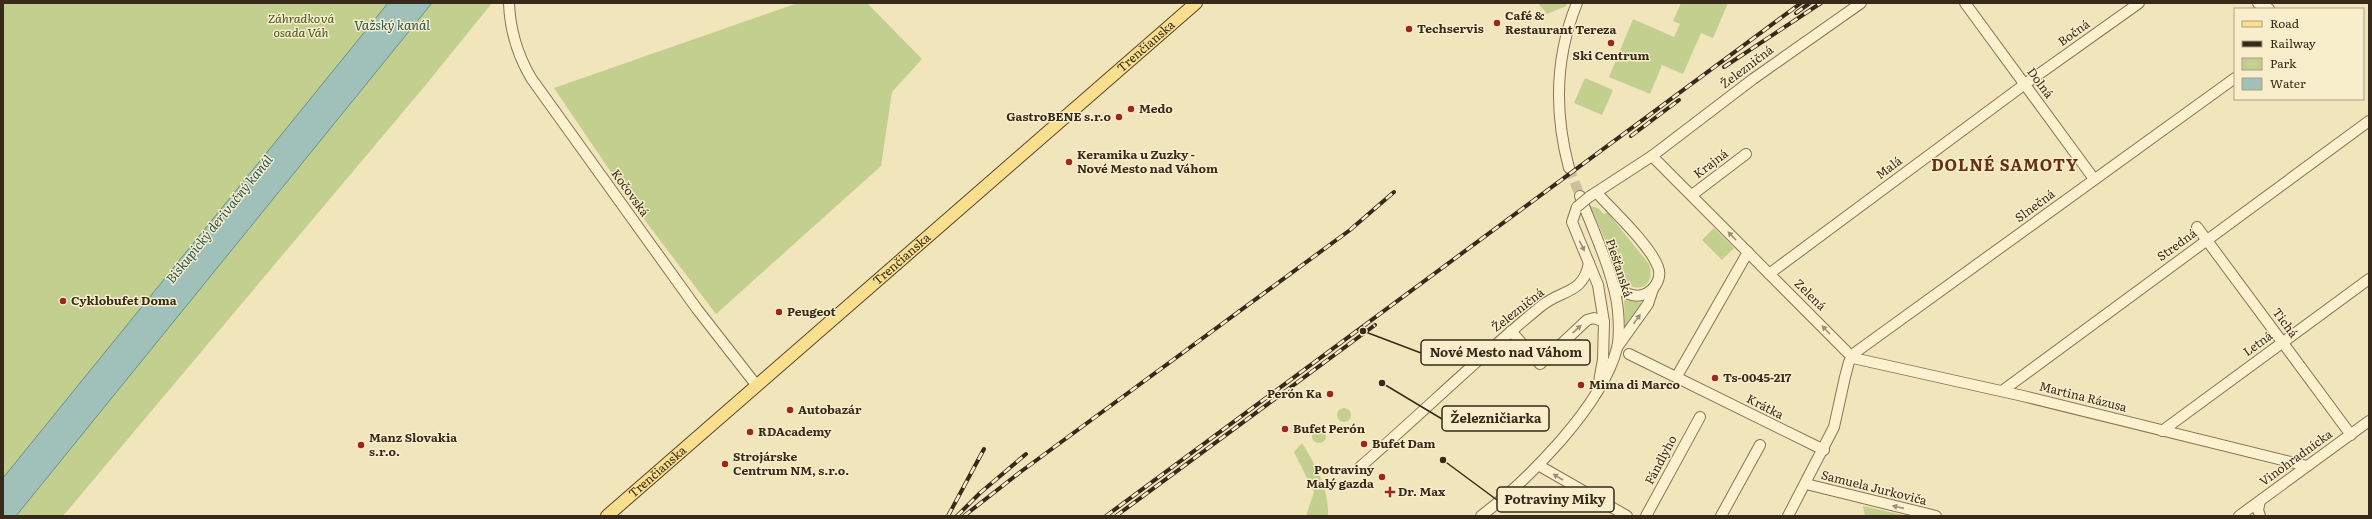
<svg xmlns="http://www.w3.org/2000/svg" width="2372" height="519" font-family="Literata,serif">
<rect width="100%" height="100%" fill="#f1e5bb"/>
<!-- green -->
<g fill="#c3cf8e">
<path d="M3,3H388L3,478Z"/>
<path d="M432,3H492L424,87L63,516H16Z"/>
<path d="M798,3H867L922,59L892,92L881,166L716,314L634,206L554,88Z"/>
<path d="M1538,3H1567L1566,6L1547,14Z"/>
<path d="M1681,3H1728L1713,38L1701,33L1683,74L1662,65L1650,94L1609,77L1633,19L1674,37L1680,24L1673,21Z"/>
<path d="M1585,78L1613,90L1602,115L1574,103Z"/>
<path d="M1590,206L1598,208L1604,214L1607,212L1649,264C1657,287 1635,296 1621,278C1615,270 1612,258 1609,249C1603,235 1597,221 1590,206Z"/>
<path d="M1714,228L1734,248L1722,260L1702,240Z"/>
<path d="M1624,300L1643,303L1625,329Z"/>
<circle cx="1344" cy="415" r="7"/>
<circle cx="1319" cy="436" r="7"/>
<path d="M1302,443C1316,466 1329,488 1328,516H1306L1314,492L1294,452Z"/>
<path d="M1863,506L1907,516H1865Z"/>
</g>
<!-- water -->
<path fill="#9fc1ba" stroke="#668f88" d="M388,3H432L16,516H3V478Z"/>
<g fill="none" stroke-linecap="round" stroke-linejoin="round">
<!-- minor-tunnel -->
<path stroke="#ccc09b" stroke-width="10" stroke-dasharray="10 5" stroke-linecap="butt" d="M1569,168L1580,196"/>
<!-- minor casing -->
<g stroke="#897453" stroke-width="12">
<g id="minor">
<path d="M509,3C510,31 517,54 531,78L697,309L757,386"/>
<path d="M1965,3L2094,179"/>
<path d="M2258,3L2269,9"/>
<path d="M1652,156L1853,358"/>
<path d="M1569,168C1554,112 1555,57 1577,3"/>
<path d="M1597,193C1614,212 1650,245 1658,267C1662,277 1656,288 1647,293C1635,300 1623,292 1613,285"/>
<path d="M1692,195L1746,154"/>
<path d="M1589,197L1652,156L1753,79L1861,3"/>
<path d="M1577,207L1572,222L1598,285L1604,322L1603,359L1599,382"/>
<path d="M2197,227L2351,435"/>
<path d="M1769,274L2025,84L2139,3"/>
<path d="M1511,331L1540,364L1587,320L1594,318L1604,322"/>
<path d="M1618,346L1648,304L1653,289"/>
<path d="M1629,354L1824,450"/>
<path d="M1853,358L2023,396L2307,466"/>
<path d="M1677,376L1748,252"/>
<path d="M2002,391L2369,121"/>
<path d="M2162,431L2369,279"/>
<path d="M1538,465L1627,516"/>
<path d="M1360,467C1421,414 1478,358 1540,307C1561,289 1583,295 1589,263"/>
<path d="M1806,484L1936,516"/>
<path d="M2260,501L2258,510L2260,516"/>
<path d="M1481,516C1528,480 1602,406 1617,348C1620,336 1619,323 1618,311C1615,276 1593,230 1580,196"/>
<path d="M1646,516L1700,417"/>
<path d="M1721,516L1760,445"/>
<path d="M1788,516L1834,427L1845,377L1849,362L1856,352L2235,78"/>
<path d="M2239,516L2369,421"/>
</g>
</g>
<!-- major casing -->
<g stroke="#564129" stroke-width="14">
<g id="major">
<path id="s1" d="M607,516L1196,3"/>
</g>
</g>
<!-- minor -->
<use href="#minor" stroke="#fcf1ce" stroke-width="10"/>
<!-- major -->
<use href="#major" stroke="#f9df8e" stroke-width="12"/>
<!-- rail casing -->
<g stroke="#372a1a" stroke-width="4">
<g id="rail">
<path d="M1796,13L1810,3"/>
<path d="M1724,67L1821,3"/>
<path d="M1631,136L1679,100"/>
<path d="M948,516L984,449"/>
<path d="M957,516L980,493L1026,454"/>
<path d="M964,516L1019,473L1350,230L1394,192"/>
<path d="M1106,516L1801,3"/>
<path d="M1116,516L1375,325"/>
</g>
</g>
<!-- rail -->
<use href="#rail" stroke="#f8eecb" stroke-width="2.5" stroke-dasharray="8" stroke-linecap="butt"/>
<!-- minor-bridge casing -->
<g stroke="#897453" stroke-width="12" stroke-linecap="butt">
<path id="minor-bridge" d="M1577,207L1589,197"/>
</g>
<!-- minor-bridge -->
<use href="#minor-bridge" stroke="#fcf1ce" stroke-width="10"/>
</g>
<!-- one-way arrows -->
<defs><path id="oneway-solid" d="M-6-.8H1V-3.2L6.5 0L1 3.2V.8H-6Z"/></defs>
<g fill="#9a8e74">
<use href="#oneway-solid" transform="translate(1732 236) rotate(-134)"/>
<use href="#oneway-solid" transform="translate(1582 246) rotate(64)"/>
<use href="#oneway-solid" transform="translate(1637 319) rotate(-55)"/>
<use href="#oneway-solid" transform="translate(1577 329) rotate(-43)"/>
<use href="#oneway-solid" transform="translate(1826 330) rotate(-134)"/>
<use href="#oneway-solid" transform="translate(1558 477) rotate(-149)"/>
<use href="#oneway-solid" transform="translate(1898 507) rotate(-167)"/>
</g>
<!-- markers -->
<g fill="#9d271f" stroke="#f8eecb" stroke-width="1.5">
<circle cx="1497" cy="23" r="4"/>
<circle cx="1409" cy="29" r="4"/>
<circle cx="1611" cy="43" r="4"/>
<circle cx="1131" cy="109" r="4"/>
<circle cx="1119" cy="117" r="4"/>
<circle cx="1069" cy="162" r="4"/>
<circle cx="63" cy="301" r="4"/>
<circle cx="779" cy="312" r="4"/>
<circle cx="1715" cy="378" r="4"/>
<circle cx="1581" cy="385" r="4"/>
<circle cx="1330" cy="394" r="4"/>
<circle cx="790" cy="410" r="4"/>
<circle cx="1285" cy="429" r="4"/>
<circle cx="750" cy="432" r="4"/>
<circle cx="1364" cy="444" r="4"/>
<circle cx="361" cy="445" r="4"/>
<circle cx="725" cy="464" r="4"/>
<circle cx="1382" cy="477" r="4"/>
<path d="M1388 486h4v4h4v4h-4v4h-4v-4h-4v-4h4z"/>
</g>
<g text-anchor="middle" stroke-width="3" stroke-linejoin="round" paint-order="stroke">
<!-- poi labels -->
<g font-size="12" font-weight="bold" fill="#372a1a" stroke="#f8eecb" text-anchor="start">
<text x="1505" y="20">Café &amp;<tspan x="1505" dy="14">Restaurant Tereza</tspan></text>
<text x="1417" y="33">Techservis</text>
<text x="1611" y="60" text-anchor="middle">Ski Centrum</text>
<text x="1139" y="113">Medo</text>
<text x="1111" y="121" text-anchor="end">GastroBENE s.r.o</text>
<text x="1077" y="159">Keramika u Zuzky -<tspan x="1077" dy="14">Nové Mesto nad Váhom</tspan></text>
<text x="71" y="305">Cyklobufet Doma</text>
<text x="787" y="316">Peugeot</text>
<text x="1723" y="382">Ts-0045-217</text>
<text x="1589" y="389">Mima di Marco</text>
<text x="1322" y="398" text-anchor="end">Perón Ka</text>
<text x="798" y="414">Autobazár</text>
<text x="1293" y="433">Bufet Perón</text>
<text x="758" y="436">RDAcademy</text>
<text x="369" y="442">Manz Slovakia<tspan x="369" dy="14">s.r.o.</tspan></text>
<text x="1372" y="448">Bufet Dam</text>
<text x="733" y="461">Strojárske<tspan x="733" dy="14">Centrum NM, s.r.o.</tspan></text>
<text x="1374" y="474" text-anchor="end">Potraviny<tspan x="1374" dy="14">Malý gazda</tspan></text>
<text x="1398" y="496">Dr. Max</text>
</g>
<!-- park labels -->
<g font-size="12" font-style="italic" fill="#43551f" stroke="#f8eecb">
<text x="301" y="23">Záhradková<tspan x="301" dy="14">osada Váh</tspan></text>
</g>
<!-- street labels -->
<g font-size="12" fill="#372a1a" stroke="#f8eecb">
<text transform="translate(2074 33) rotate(-36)" y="4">Bočná</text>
<text dy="4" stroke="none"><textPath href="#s1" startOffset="715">Trenčianska</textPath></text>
<text transform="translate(1747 67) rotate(-37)" y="4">Železničná</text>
<text transform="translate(2040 83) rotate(53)" y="4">Dolná</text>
<text transform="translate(1711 164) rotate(-37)" y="4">Krajná</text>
<text transform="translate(1889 168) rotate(-37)" y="4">Malá</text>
<text transform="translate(630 193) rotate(54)" y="4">Kočovská</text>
<text transform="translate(2035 206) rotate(-36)" y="4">Slnečná</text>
<text transform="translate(2177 245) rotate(-36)" y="4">Stredná</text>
<text dy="4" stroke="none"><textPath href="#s1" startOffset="391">Trenčianska</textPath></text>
<text transform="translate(1619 268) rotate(72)" y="4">Piešťanská</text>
<text transform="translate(1810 295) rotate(45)" y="4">Zelená</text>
<text transform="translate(1518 310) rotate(-38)" y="4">Železničná</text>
<text transform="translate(2285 323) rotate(54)" y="4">Tichá</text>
<text transform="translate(2258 344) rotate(-36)" y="4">Letná</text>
<text transform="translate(2083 397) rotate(14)" y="4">Martina Rázusa</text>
<text transform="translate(1765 407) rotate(27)" y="4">Krátka</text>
<text transform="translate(2296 458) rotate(-36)" y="4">Vinohradnícka</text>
<text transform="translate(1661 460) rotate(-62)" y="4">Fándlyho</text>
<text dy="4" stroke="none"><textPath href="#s1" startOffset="67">Trenčianska</textPath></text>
<text transform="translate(1874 488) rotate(14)" y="4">Samuela Jurkoviča</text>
</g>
<!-- water labels -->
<g font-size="13" font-style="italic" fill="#285858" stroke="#f8eecb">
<text x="392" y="30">Važský kanál</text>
<text transform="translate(219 219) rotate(-51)" y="5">Biskupický derivačný kanál</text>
</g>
<!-- district labels -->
<g font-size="16" font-weight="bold" letter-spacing="1" fill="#672d16" stroke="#f8eecb">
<text x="2005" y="171">DOLNÉ SAMOTY</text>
</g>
</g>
<!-- callouts -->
<path fill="none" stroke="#372a1a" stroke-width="1.5" d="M1363 331L1421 353M1382 383L1442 419M1443 460L1497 500"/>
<g fill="#372a1a" stroke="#f8eecb" stroke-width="1.5">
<circle cx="1363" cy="331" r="4"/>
<circle cx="1382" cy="383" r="4"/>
<circle cx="1443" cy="460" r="4"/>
</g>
<g fill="#f8eecb" stroke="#372a1a" stroke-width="1.5">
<rect x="1421" y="340" width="169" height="25" rx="4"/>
<rect x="1442" y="406" width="107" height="25" rx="4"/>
<rect x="1497" y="487" width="117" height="25" rx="4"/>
</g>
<g font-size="13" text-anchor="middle" font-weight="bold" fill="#372a1a">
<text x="1506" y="357">Nové Mesto nad Váhom</text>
<text x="1496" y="423">Železničiarka</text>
<text x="1555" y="504">Potraviny Miky</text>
</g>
<!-- border -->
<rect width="2372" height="519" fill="none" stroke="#372a1a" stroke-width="8"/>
<!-- legend -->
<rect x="2234" y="8" width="130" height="92" fill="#f8eecb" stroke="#aba084"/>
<rect x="2242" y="21" width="20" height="6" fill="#f9df8e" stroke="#aba084"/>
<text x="2270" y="28" font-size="12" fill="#372a1a">Road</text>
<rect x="2242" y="41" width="20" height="6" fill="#372a1a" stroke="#aba084"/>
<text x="2270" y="48" font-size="12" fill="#372a1a">Railway</text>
<rect x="2242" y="58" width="20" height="12" fill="#c3cf8e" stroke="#aba084"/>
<text x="2270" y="68" font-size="12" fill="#372a1a">Park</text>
<rect x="2242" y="78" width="20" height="12" fill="#9fc1ba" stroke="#aba084"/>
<text x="2270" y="88" font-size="12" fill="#372a1a">Water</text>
</svg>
